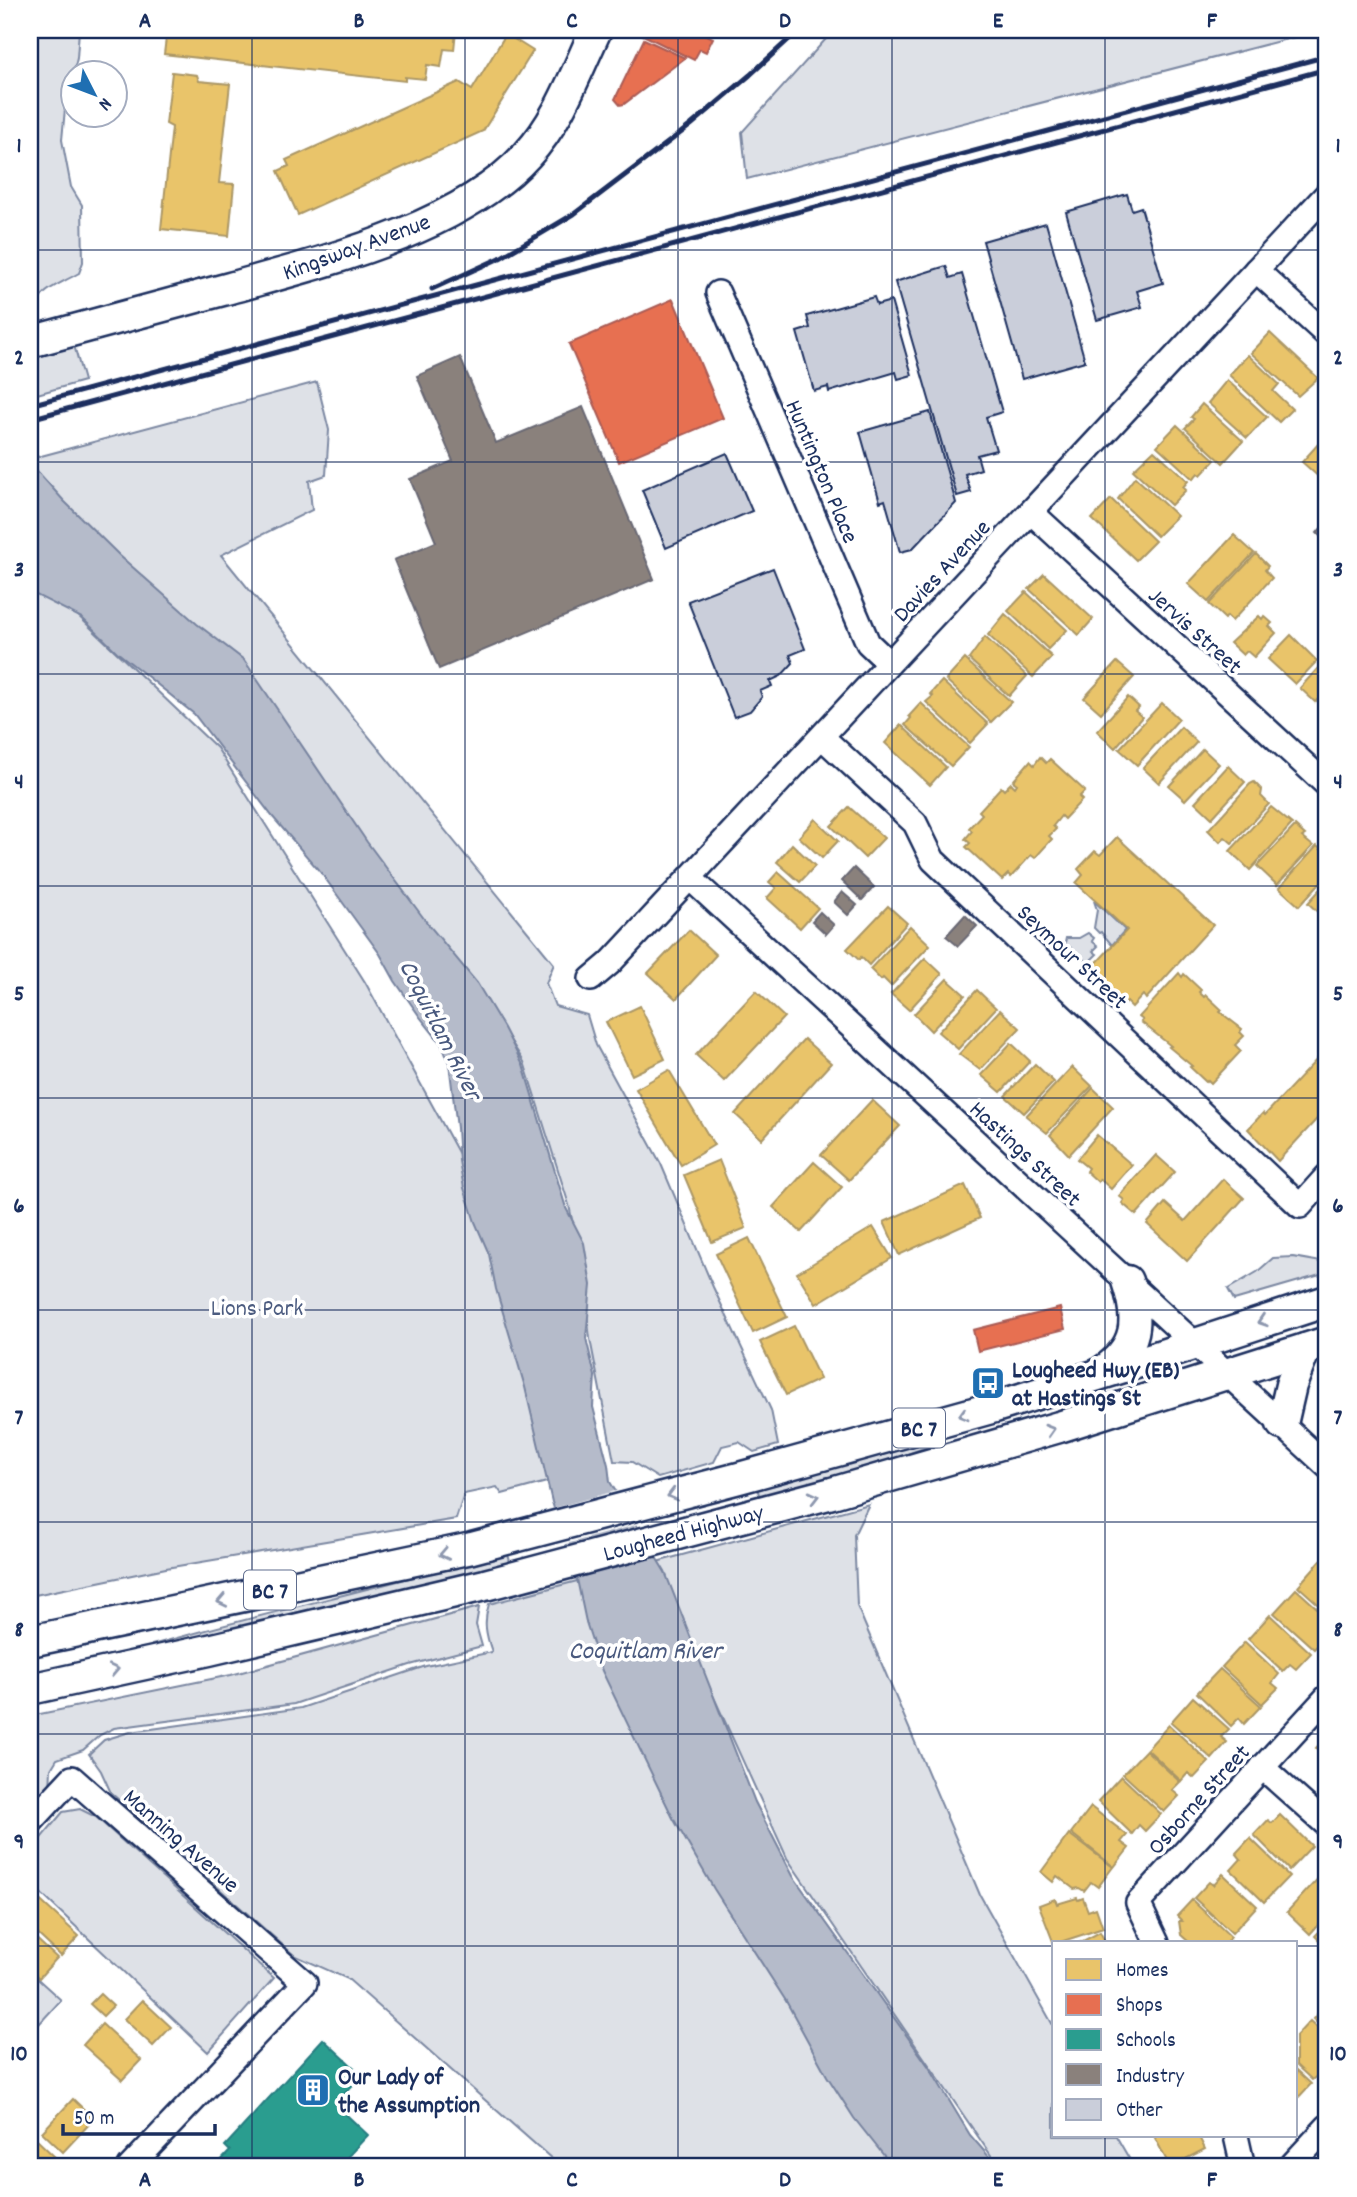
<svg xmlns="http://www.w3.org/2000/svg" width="1357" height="2197" font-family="Dekko,sans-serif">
<rect width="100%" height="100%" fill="#fff"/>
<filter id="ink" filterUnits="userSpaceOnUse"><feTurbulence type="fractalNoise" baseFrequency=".0143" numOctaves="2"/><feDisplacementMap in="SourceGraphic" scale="14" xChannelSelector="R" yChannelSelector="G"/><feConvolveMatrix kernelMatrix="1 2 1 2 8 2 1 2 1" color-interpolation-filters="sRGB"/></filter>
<g filter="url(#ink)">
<!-- green -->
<g fill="#dee1e7" stroke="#7c88a2" stroke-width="2">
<path d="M32,30H79L77,58L65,109L62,140L71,187L82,205L83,262L79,273C49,290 41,287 30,322V95L33,69Z"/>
<path d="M834,30H1322L747,179L742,132Z"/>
<path d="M74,345L84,381L30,396V356Z"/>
<path d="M317,382L329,430L326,475L309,481L312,510L221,555L554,964L546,983L555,1006L587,1015L596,1045L661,1164L713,1287L771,1410L778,1445L754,1452L739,1442L722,1446L714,1462L658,1478L632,1462L614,1461L590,1339L582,1267L569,1205L524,1062L464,968L41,484L30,459Z"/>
<path d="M30,570L217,748L365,982L466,1167L569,1476L502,1494L497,1487L464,1494L456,1519L166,1568L30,1596Z"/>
<path d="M1094,901L1125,930L1112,945L1101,932L1099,933L1094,928L1097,910Z"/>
<path d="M1088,933L1094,938L1092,941L1098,946L1093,951L1097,954L1088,963L1065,943L1066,938H1079Z"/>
<path d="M1293,1257L1327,1263V1273L1234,1300L1228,1289L1257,1272L1273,1258Z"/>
<path d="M940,1435L942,1441L897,1458L760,1498L756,1484Z"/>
<path d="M869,1504L854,1535L857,1606L980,1895L1054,2027V2136H1116L1134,2167H999L787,1858L653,1563Z"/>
<path d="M507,1551L511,1565L153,1649L152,1645C270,1611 390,1586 507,1551Z"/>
<path d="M585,1579L911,2167H561L348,1979L294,1955L111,1793L101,1771L89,1754L104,1740L130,1732L301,1708L426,1666L492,1652C486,1635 483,1622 489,1604Z"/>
<path d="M479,1607L476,1625L482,1646L410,1665L294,1704L114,1728L100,1735L83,1750L57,1759L51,1769L50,1790L30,1811V1716L231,1675Z"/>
<path d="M80,1809L96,1817L274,1978L208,2052L30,1883V1851L63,1812Z"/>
<path d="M30,1972L61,2000L30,2034Z"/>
</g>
<!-- water -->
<path fill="#b5bbca" stroke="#77839f" stroke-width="2" d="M30,463L64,501L120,556L197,624L244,660L367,842L428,924L477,983L504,1028L523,1065L566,1208L584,1243L591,1285L586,1338L595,1376L593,1407L608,1465L610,1482L665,1572L755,1802L793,1876L929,2067L970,2135L998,2167H893L854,2118L827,2076L786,2001L714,1889L673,1818L602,1671L586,1622L577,1579L552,1502L525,1387L496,1289L489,1254L475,1222L464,1188L459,1161L457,1128L449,1063L442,1045L420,1017L395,981L380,954L322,874L272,816L194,714L117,652L82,618L30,592Z"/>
<!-- pier -->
<path fill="#fff" d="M619,1490L639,1524L562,1545L550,1509Z"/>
<!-- homes -->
<g fill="#e9c46a" stroke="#ab9766" stroke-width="2">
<path d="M167,30H456L454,50L444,49L441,67L427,65L425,79L405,77V81L164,54Z"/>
<path d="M506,34L533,51L483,131L298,215L278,171L289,166L286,160L459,82L472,90Z"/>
<path d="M172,72L197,75L199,81L230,84L219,183L234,184L229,236L161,229L172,127L166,124Z"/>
<path d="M1270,333L1318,378L1298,396L1251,353Z"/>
<path d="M1248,355L1279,384L1273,391L1292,409L1279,422L1229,375Z"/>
<path d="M1227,380L1267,417L1247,438L1208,403Z"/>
<path d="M1202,404L1243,441L1223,463L1185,428L1194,419L1191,417Z"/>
<path d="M1177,425L1215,460L1201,475L1198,473L1193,479L1157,446Z"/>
<path d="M1327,434V473L1322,480L1302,462Z"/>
<path d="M1154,450L1188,481L1183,487L1186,490L1171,505L1133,470Z"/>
<path d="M1135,477L1177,516L1157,536L1118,499Z"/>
<path d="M1111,499L1155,541L1136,560L1092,519Z"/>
<path d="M1234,535L1254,553L1208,602L1188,584Z"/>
<path d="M1256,554L1268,566L1265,570L1272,578L1232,621L1227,616L1225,619L1209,604Z"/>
<path d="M1044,574L1093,619L1079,635L1029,589Z"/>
<path d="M1026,592L1067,630L1048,649L1008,611Z"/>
<path d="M1005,614L1052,657L1033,677L988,635Z"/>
<path d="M1259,616L1262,619L1264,616L1272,623L1269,626L1276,633L1254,657L1247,651L1243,655L1230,643Z"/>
<path d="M1291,635L1317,661L1295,684L1268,659Z"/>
<path d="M985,637L1027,676L1009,696L969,659Z"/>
<path d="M1327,658V698L1321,704L1317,700L1315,702L1300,688Z"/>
<path d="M965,659L1011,702L991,722L946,680Z"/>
<path d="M1117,662L1134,677L1101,713L1084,698Z"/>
<path d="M942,681L988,724L970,743L926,702L933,696L930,694Z"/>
<path d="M1128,697L1139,707L1135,711L1142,717L1115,748L1097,731Z"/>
<path d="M921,703L969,747L951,766L905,725L911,718L909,716Z"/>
<path d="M1162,703L1179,719L1137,765L1119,749Z"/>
<path d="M901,725L946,767L930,785L885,743Z"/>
<path d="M1181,727L1197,742L1159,783L1143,768Z"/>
<path d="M1203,749L1219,764L1185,800L1169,786Z"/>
<path d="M1040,757L1046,763L1050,759L1085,791L1079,797L1082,800L1064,819L1061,816L1053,826L1056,829L1049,836L1052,839L1035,858L1031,855L1011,877L1008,874L1002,880L966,847L970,843L965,839L972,831L969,828L982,814L979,811L1001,787L1004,790L1011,783L1015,787L1017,784L1013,781L1030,761L1034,765Z"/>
<path d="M1228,766L1245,782L1212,818L1195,802Z"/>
<path d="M1254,782L1262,790L1261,796L1269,804L1232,843L1225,837L1220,842L1208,830L1250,784Z"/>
<path d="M849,807L884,838L865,858L831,826Z"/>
<path d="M1271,807L1292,824L1250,870L1230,851Z"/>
<path d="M815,819L838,841L822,858L799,837Z"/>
<path d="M1295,826L1305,835L1302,837L1313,846L1277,885L1257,866Z"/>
<path d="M1117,837L1213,925L1146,999L1143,995L1132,1007L1127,1002L1125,1004L1089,971L1127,930L1076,883L1083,875L1078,869L1095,851L1100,855Z"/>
<path d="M792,844L815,866L800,882L777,862Z"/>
<path d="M1317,846L1327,855L1324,858L1327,860V875L1299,906L1279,888Z"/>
<path d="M778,872L818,908L800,928L767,898L776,888L769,882Z"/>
<path d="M1327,882V917L1325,919L1308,903Z"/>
<path d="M888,906L907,923L869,965L861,957L859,960L847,949Z"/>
<path d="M910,926L930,945L891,986L883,978L881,980L870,969Z"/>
<path d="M689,930L716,955L676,999L648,973Z"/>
<path d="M925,958L942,974L909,1010L891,994Z"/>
<path d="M1179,973L1182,977L1184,974L1201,990L1199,992L1204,997L1206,995L1222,1010L1220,1012L1242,1029L1240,1032L1244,1036L1235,1045L1241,1051L1211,1083L1208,1080L1206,1082L1190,1067L1192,1066L1169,1047L1171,1046L1141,1022L1143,1020L1139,1017Z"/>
<path d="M947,979L965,995L931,1031L914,1014Z"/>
<path d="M977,990L996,1008L958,1049L938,1032Z"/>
<path d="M756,991L784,1017L724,1081L696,1055Z"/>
<path d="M640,1006L665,1059L632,1075L606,1022Z"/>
<path d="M1000,1010L1020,1028L980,1070L959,1054Z"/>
<path d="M804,1039L831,1063L762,1139L735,1114Z"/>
<path d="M1011,1043L1030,1061L1001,1092L981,1075Z"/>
<path d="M1327,1043V1108L1278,1161L1248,1129L1263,1113L1265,1115L1321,1055L1318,1053Z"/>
<path d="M1035,1064L1054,1082L1024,1113L1005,1096Z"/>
<path d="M1072,1067L1092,1086L1047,1133L1026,1116Z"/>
<path d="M669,1070L714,1145L681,1165L636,1089Z"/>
<path d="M1093,1088L1113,1107L1069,1155L1050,1135Z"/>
<path d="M872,1100L900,1126L849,1180L821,1155Z"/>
<path d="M1097,1135L1132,1165L1111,1189L1100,1179L1098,1182L1086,1171L1088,1168L1077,1159Z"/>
<path d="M1156,1155L1175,1172L1136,1215L1122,1203L1124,1200L1119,1196Z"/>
<path d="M719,1160L746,1228L712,1242L684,1175Z"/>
<path d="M814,1162L842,1187L801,1232L773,1207Z"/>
<path d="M1223,1179L1244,1198L1187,1261L1147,1224L1165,1203L1185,1221Z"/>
<path d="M965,1185L980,1218L899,1255L884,1222Z"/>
<path d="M873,1227L892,1258L816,1304L797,1273Z"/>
<path d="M749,1238L787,1317L753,1333L716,1254Z"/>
<path d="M794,1326L820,1379L786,1395L760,1342Z"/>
<path d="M1321,1560L1327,1565V1612L1298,1586Z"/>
<path d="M1296,1589L1327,1617V1623L1323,1628L1327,1635L1314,1649L1274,1613Z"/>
<path d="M1270,1615L1311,1653L1296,1669L1290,1664L1283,1671L1248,1639Z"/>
<path d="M1245,1642L1279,1674L1272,1683L1278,1688L1262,1704L1222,1667Z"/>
<path d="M1220,1669L1261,1706L1244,1724L1239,1718L1231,1726L1197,1693Z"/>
<path d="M1193,1697L1229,1729L1221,1737L1227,1742L1212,1759L1171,1722Z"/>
<path d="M1169,1725L1209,1762L1194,1778L1188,1773L1181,1781L1147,1749Z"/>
<path d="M1327,1736V1765L1324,1762L1327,1758L1316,1748Z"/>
<path d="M1146,1750L1180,1782L1172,1790L1179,1796L1164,1812L1123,1774Z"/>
<path d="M1121,1776L1161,1814L1145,1831L1139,1825L1132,1834L1098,1801Z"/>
<path d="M1091,1807L1127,1835L1121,1842L1129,1848L1114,1867L1071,1833Z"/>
<path d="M1280,1815L1312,1846L1289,1870L1254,1835L1268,1820L1272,1823Z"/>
<path d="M1069,1834L1113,1867L1098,1887L1091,1882L1084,1891L1079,1888L1074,1889L1057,1876L1053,1882L1041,1872Z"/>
<path d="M1250,1838L1289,1876L1264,1902L1231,1870L1241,1859L1236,1853Z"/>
<path d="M1324,1872L1327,1874V1915L1310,1934L1287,1912Z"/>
<path d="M1223,1874L1257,1906L1232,1933L1194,1898L1209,1882L1213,1885Z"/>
<path d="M33,1894L79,1936L61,1956L30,1927V1897Z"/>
<path d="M1077,1898L1078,1900L1083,1898L1088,1911L1096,1908L1103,1928L1054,1944L1039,1905L1055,1899L1057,1904Z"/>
<path d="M1192,1900L1231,1937L1226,1943H1190L1181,1935L1179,1921H1182L1177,1916Z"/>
<path d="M1327,1923V1948L1315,1936Z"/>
<path d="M1100,1932L1106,1943H1079Z"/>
<path d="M30,1933L57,1958L39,1978L30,1970Z"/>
<path d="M100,1994L113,2006L103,2016L90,2004Z"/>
<path d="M142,2000L171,2027L153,2046L124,2019Z"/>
<path d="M1327,2003V2032L1313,2019Z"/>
<path d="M1310,2021L1327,2037V2067L1312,2080L1296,2065V2036Z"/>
<path d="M102,2024L141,2060L122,2080L83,2045Z"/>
<path d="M1296,2070L1311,2084L1296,2100Z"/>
<path d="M73,2099L94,2119L63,2152L42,2132Z"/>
<path d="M1154,2136H1201L1199,2137L1205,2149L1170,2167Z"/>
<path d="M36,2139L56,2158L47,2167H30V2145Z"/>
</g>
<!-- shops -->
<g fill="#e76f51" stroke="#aa5c55" stroke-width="2">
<path d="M633,30H697L713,38L706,52L700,49L694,60Z"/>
<path d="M644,39L685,58L624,104L620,105L615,99Z"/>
<path d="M673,299L723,418L619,462L569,344Z"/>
<path d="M1060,1308L1065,1329L978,1351L973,1330Z"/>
</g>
<!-- schools -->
<path fill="#2a9d8f" stroke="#267c80" stroke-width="2" d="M323,2039L362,2075L335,2104L368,2135L338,2167H215L230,2151L225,2146Z"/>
<!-- industry -->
<g fill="#8a817c" stroke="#696873" stroke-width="2">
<path d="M460,357L496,443L583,407L654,579L439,669L394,560L436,542L410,479L453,461L417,376Z"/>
<path d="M1327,521V543L1317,533Z"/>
<path d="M854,868L874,887L862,900L842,881Z"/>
<path d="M842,892L857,905L848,915L834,902Z"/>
<path d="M820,912L834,925L826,934L812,921Z"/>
<path d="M965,915L977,926L958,946L946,936Z"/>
</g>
<!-- building -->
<g fill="#caceda" stroke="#1b2f5e" stroke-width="2">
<path d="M1127,194L1132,210L1141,207L1163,283L1137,291L1142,307L1097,320L1066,212Z"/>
<path d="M1046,223L1085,361L1022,379L983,241Z"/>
<path d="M946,266L950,278L962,274L1002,412L986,417L996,450L977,455L981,469L965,474L971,492L957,496L895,282Z"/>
<path d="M874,297L877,305L891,301L912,375L898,379L896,372L829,392L828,387L814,391L797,332L810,328L807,316Z"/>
<path d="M930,412L956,503L912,549L900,552L885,500L880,502L860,432Z"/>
<path d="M727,453L752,511L666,548L642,490Z"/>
<path d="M773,568L805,649L790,655L793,663L781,676L770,681L772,686L760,691L762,697L750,711L734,717L688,601Z"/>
</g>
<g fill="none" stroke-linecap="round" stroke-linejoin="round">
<!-- minor casing -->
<g stroke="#1b2f5e" stroke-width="28">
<g id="minor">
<path d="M1256,270L1327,335"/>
<path d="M718,293L868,643L889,663"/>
<path d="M1031,512L1327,785"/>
<path d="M822,737L915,823L933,860L1300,1206L1327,1176"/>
<path d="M690,878L1327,1466"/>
<path d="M591,979L610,963L1327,194"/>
<path d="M1262,1767L1327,1825"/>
<path d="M30,1823L72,1778L305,1983L130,2167"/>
<path d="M1157,1943L1138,1903L1327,1697"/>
<path d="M1236,2136L1243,2167"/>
<path d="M1290,2167L1327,2127"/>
</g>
</g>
<!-- major casing -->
<g stroke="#1b2f5e" stroke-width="35">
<g id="major">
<path d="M30,342C96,324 163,306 230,288C323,262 460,229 527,155C559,121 576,72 596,30"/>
<path d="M1102,1372C1139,1347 1140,1320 1127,1281"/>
<path d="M1282,1424L1291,1385L1305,1349"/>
<path d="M30,1641L472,1548L739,1478L995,1407L1162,1355L1327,1301"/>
<path d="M30,1689L209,1650L485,1585L832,1493L1059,1427L1327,1342"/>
</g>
</g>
<!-- minor -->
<use href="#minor" stroke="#fff" stroke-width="23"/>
<!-- major -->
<use href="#major" stroke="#fff" stroke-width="30"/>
<!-- rail -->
<g stroke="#1b2f5e" stroke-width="5">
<path d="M432,289L500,258L574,214L691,125L750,75L799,30"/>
<path d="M30,405L1327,56"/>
<path d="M30,419L1327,69"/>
</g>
</g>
<!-- one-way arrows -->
<defs><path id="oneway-chevron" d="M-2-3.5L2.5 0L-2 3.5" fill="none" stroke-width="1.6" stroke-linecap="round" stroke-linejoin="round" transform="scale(1.75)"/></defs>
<g stroke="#8d97ae">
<use href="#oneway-chevron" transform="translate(1262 1321) rotate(162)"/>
<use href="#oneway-chevron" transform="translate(963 1415) rotate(164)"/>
<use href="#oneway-chevron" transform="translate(1050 1430) rotate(-17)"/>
<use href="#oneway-chevron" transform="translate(672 1495) rotate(165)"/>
<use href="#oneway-chevron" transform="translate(814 1497) rotate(-14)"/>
<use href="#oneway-chevron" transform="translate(444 1554) rotate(168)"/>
<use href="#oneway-chevron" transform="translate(222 1601) rotate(168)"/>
<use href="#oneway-chevron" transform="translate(114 1670) rotate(-12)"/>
</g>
</g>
<!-- grid -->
<path fill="none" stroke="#1b2f5e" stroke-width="2" stroke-opacity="0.55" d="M252,30V2167M465,30V2167M678,30V2167M892,30V2167M1105,30V1943M30,250H1327M30,462H1327M30,674H1327M30,886H1327M30,1098H1327M30,1310H1327M30,1522H1327M30,1734H1327M30,1946H1054M1296,1946H1327M1105,2136V2167"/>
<!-- icons -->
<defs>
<g id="bus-square" transform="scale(1.75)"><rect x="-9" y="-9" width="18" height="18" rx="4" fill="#1f6fb2" stroke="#fff"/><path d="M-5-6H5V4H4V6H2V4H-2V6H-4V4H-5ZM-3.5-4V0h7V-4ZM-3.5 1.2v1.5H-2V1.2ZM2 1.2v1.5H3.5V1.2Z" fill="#fff"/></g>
<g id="building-square" transform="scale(1.75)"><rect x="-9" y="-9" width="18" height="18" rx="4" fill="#1f6fb2" stroke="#fff"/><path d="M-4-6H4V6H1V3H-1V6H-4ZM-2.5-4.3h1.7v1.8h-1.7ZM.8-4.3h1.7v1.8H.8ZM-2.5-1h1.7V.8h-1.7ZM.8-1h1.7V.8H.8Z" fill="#fff"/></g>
</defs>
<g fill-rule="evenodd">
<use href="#bus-square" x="988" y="1383"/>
<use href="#building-square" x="313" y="2090"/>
</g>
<g text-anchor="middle" stroke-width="7" stroke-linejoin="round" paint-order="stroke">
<!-- shield labels -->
<g fill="#fff" stroke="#5f6d8e" stroke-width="2">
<rect x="893" y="1408.5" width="52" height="39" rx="5"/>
<rect x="244" y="1570.5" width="52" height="39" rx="5"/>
</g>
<g font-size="23" font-weight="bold" fill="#1b2f5e">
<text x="919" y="1436">BC 7</text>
<text x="270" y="1598">BC 7</text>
</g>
<!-- street labels -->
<g font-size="24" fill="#1b2f5e" stroke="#fff">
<text transform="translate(356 246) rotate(-20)" y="8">Kingsway Avenue</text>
<text transform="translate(823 471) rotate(67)" y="8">Huntington Place</text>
<text transform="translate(941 570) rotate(-47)" y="8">Davies Avenue</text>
<text transform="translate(1196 630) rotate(42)" y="8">Jervis Street</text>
<text transform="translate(1073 956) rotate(43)" y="8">Seymour Street</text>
<text transform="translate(1026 1153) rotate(43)" y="8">Hastings Street</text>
<text transform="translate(683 1532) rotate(-15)" y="8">Lougheed Highway</text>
<text transform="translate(1198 1799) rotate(-48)" y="8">Osborne Street</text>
<text transform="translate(182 1840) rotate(41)" y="8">Manning Avenue</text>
</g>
<!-- park labels -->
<g font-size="24" fill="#4c5c80" stroke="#fff">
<text x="257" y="1315">Lions Park</text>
</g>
<!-- poi labels -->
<g font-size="24" font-weight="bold" fill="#1b2f5e" stroke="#fff" text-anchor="start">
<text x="1012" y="1377">Lougheed Hwy (EB)<tspan x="1012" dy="28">at Hastings St</tspan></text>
<text x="338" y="2084">Our Lady of<tspan x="338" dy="28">the Assumption</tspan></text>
</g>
<!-- water labels -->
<g font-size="26" font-style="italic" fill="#49597e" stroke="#fff">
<text transform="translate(442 1029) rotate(63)" y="9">Coquitlam River</text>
<text x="645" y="1658">Coquitlam River</text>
</g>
</g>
<!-- margin -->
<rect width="1357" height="2197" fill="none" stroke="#fff" stroke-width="77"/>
<!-- legend -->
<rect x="1052" y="1941" width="245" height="196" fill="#ffffff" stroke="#a4acbf" stroke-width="2"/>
<rect x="1066" y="1959" width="35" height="21" fill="#e9c46a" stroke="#a4acbf" stroke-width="2"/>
<text x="1116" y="1976" font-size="21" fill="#1b2f5e">Homes</text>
<rect x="1066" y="1994" width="35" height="21" fill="#e76f51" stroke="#a4acbf" stroke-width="2"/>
<text x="1116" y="2011" font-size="21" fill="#1b2f5e">Shops</text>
<rect x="1066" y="2029" width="35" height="21" fill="#2a9d8f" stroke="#a4acbf" stroke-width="2"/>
<text x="1116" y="2046" font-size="21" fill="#1b2f5e">Schools</text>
<rect x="1066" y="2064" width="35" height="21" fill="#8a817c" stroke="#a4acbf" stroke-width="2"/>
<text x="1116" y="2082" font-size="21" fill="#1b2f5e">Industry</text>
<rect x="1066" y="2099" width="35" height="21" fill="#caceda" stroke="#a4acbf" stroke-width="2"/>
<text x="1116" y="2116" font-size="21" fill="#1b2f5e">Other</text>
<!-- north arrow -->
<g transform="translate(94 94) rotate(132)"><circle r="33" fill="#ffffff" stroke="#a4acbf" stroke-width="2"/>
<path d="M0-5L12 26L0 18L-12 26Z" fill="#1f6fb2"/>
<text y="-10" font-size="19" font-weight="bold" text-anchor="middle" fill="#1b2f5e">N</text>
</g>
<!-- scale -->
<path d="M63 2124v10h152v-10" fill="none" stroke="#1b2f5e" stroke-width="3.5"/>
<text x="74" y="2124" font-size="21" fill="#1b2f5e" stroke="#ffffff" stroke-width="5" paint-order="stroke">50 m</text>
<rect x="38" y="38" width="1280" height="2120" fill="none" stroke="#1b2f5e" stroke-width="2.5"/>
<g font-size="23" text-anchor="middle" font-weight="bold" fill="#1b2f5e">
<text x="145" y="27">A</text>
<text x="359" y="27">B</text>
<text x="572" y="27">C</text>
<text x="785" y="27">D</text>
<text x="998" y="27">E</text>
<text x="1212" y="27">F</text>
<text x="19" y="152">1</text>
<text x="1338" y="152">1</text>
<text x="19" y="364">2</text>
<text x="1338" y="364">2</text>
<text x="19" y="576">3</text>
<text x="1338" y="576">3</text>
<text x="19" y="788">4</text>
<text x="1338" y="788">4</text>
<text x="19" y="1000">5</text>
<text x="1338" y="1000">5</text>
<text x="19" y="1212">6</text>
<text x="1338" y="1212">6</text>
<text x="19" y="1424">7</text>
<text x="1338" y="1424">7</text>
<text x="19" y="1636">8</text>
<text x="1338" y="1636">8</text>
<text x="19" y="1848">9</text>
<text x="1338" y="1848">9</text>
<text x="19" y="2060">10</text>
<text x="1338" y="2060">10</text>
<text x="145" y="2186">A</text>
<text x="359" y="2186">B</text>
<text x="572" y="2186">C</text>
<text x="785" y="2186">D</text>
<text x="998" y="2186">E</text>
<text x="1212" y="2186">F</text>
</g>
</svg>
